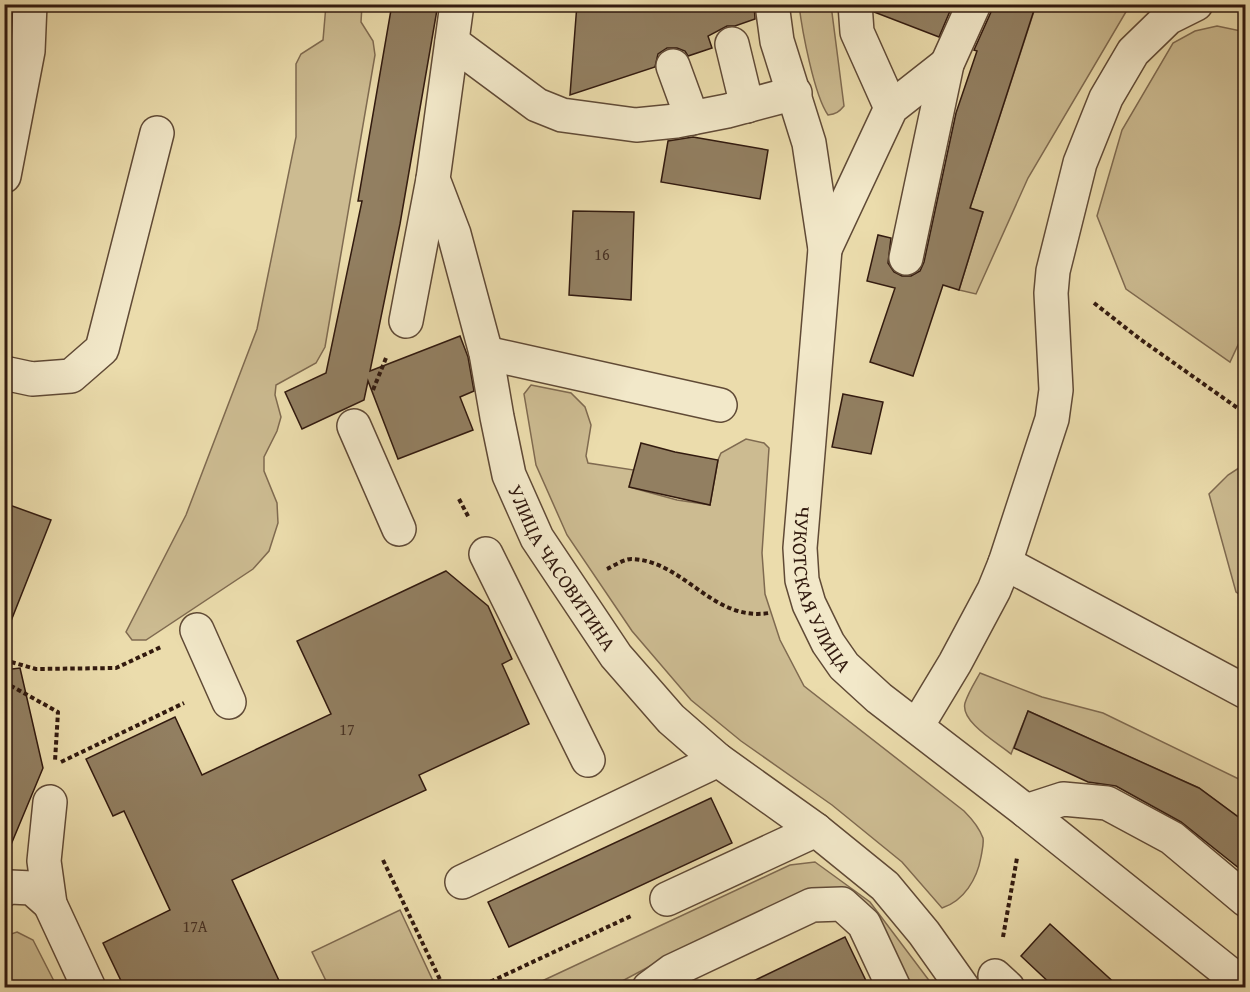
<svg xmlns="http://www.w3.org/2000/svg" width="1250" height="992" font-family="'Gentium Book Plus',serif">
<rect width="100%" height="100%" fill="#ebdcac"/>
<filter id="stains"><feTurbulence type="fractalNoise" baseFrequency=".00333" numOctaves="4"/><feColorMatrix values="0 0 0 0 .2 0 0 0 0 .09 0 0 0 0 .02 0 0 0 .5 -.17"/></filter>
<radialGradient id="worn" r=".72"><stop offset=".6" stop-color="#630" stop-opacity="0"/><stop offset="1" stop-color="#630" stop-opacity=".3"/></radialGradient>
<!-- green -->
<g fill="#ccbb91" stroke="#7f6a50" stroke-width="1.5">
<path d="M326,5H362L361,22L373,41L375,55L325,347L316,363L276,385L275,395L281,417L277,431L264,457V471L277,503L278,523L269,551L253,569L146,640H132L126,632L186,515L257,329L296,137V64L301,54L323,40Z"/>
<path d="M799,5H831L844,106C839,112 836,114 828,115C814,95 802,30 799,5Z"/>
<path d="M1036,5H1130L1028,178L976,294L959,290L983,212L970,208Z"/>
<path d="M1217,26L1246,32L1245,330L1230,362L1126,289L1097,216L1122,130L1173,43L1195,31Z"/>
<path d="M531,385L571,393L585,407L591,425L586,456L588,463L634,470L629,487L677,500L710,505L718,460L721,453L746,439L764,443L769,448L762,553L765,594L780,640L804,686L964,811C972,819 979,827 983,838C984,844 982,851 981,857C977,879 964,901 942,908L902,862L832,805L741,741L691,700L632,631L567,535L536,465L524,394Z"/>
<path d="M1245,464V598L1236,592L1209,494L1228,475Z"/>
<path d="M980,673L1042,697L1103,713L1245,782V822L1199,788L1028,711L1011,754C998,743 960,722 965,703C968,693 975,682 980,673Z"/>
<path d="M815,862L870,902L934,987H910L872,914L840,889L671,955L611,987L527,988L790,865Z"/>
<path d="M400,910L433,981L420,987H329L312,952Z"/>
<path d="M17,932L33,940L57,987H5V936Z"/>
</g>
<!-- building -->
<g fill="#927f61" stroke="#321a0f" stroke-width="1.5">
<path d="M392,4H438L400,224L370,371L460,336L468,357L474,391L460,397L473,430L398,459L368,381L364,400L302,429L285,392L326,373L362,201H358Z"/>
<path d="M577,4H754L755,19L735,26H727L708,36L712,48L688,56L685,51L677,48H667L658,54L655,67L570,95Z"/>
<path d="M874,4H953L939,37L874,12Z"/>
<path d="M992,4H1036L970,208L983,212L959,290L943,285L913,376L870,362L895,288L867,281L878,235L891,238L888,263L894,272L902,276H911L920,271L924,262L956,113L977,51L974,50L991,12Z"/>
<path d="M693,137L768,150L760,199L661,182L668,141Z"/>
<path d="M573,211L634,212L631,300L569,295Z"/>
<path d="M843,394L883,402L871,454L832,447Z"/>
<path d="M641,443L675,452L718,460L710,505L629,487Z"/>
<path d="M4,503L51,520L7,631L4,630Z"/>
<path d="M446,571L488,606L512,659L502,664L529,724L419,775L426,790L232,880L282,987H124L103,943L170,910L124,811L113,816L86,759L175,717L202,775L331,714L297,641Z"/>
<path d="M20,668L43,768L5,859L4,670Z"/>
<path d="M1028,711L1199,788L1245,822V873L1181,822L1116,786L1088,782L1014,748Z"/>
<path d="M711,798L732,843L509,947L488,902Z"/>
<path d="M1050,924L1119,987H1054L1021,956Z"/>
<path d="M845,937L869,987H741Z"/>
</g>
<g fill="none" stroke-linecap="round" stroke-linejoin="round">
<!-- minor casing -->
<g stroke="#604a36" stroke-width="36">
<g id="minor">
<path id="s1" d="M457,4L433,179L454,234L486,353L497,417L509,475L537,538L616,656L671,719L718,760L816,830L885,886L924,933L963,988"/>
<path id="s2" d="M772,4L777,41L809,143L825,249L800,548L802,580L809,604L828,643L844,666L879,698L1026,811L1246,987"/>
<path d="M855,4L857,32L891,108"/>
<path d="M452,42L537,105L562,115L636,125L676,121L727,111L795,93"/>
<path d="M732,44L747,106"/>
<path d="M673,66L692,118"/>
<path d="M4,176L28,51L30,4"/>
<path d="M825,249L891,108L947,64"/>
<path d="M906,258L947,64L974,4"/>
<path d="M406,321L433,179"/>
<path d="M486,353L720,405"/>
<path d="M4,373L32,379L71,376L102,349L157,133"/>
<path d="M354,426L399,529"/>
<path d="M486,554L588,760"/>
<path d="M1005,563L1246,692"/>
<path d="M197,630L229,702"/>
<path d="M917,726L955,663L994,590L1005,563L1052,419L1056,390L1051,293L1053,271L1080,163L1106,98L1133,52L1168,18L1196,4"/>
<path d="M50,802L44,861L50,904L89,988"/>
<path d="M1026,811L1063,799L1107,803L1172,838L1246,900"/>
<path d="M462,882L718,760"/>
<path d="M4,890L10,887L32,888L50,904"/>
<path d="M667,899L816,830"/>
<path d="M995,976L1008,988"/>
<path d="M649,988L672,971L812,905L842,904L864,924L894,988"/>
</g>
</g>
<!-- path -->
<g stroke="#321a0f" stroke-width="4" stroke-dasharray="4.5 3" stroke-linecap="butt">
<path d="M1094,303L1140,339L1246,414"/>
<path d="M373,390L386,358"/>
<path d="M459,499L469,518"/>
<path d="M607,569C614,566 625,558 633,559C685,562 713,622 769,613"/>
<path d="M4,660L36,669L116,668L161,647"/>
<path d="M4,682L58,712L55,761"/>
<path d="M61,762L184,703"/>
<path d="M383,860L444,988"/>
<path d="M1003,937L1017,858"/>
<path d="M477,988L631,916"/>
</g>
<!-- minor -->
<use href="#minor" stroke="#f2e8c9" stroke-width="33"/>
</g>
<g text-anchor="middle" stroke-width="6" stroke-linejoin="round" paint-order="stroke">
<!-- number labels -->
<g font-size="16" fill="#4a3324">
<text x="602" y="260">16</text>
<text x="347" y="735">17</text>
<text x="195" y="932">17А</text>
</g>
<!-- street labels -->
<g font-size="20" fill="#321a0f" stroke="#f2e8c9">
<text dy="7" stroke="none"><textPath href="#s1" startOffset="590">УЛИЦА ЧАСОВИТИНА</textPath></text>
<text dy="7" stroke="none"><textPath href="#s2" startOffset="597">ЧУКОТСКАЯ УЛИЦА</textPath></text>
</g>
</g>
<!-- margin -->
<rect width="1250" height="992" fill="none" stroke="#ebdcac" stroke-width="24"/>
<rect x="6" y="6" width="1238" height="980" fill="none" stroke="#321a0f" stroke-width="3"/>
<rect x="12" y="12" width="1226" height="968" fill="none" stroke="#321a0f" stroke-width="1.5"/>
<rect width="100%" height="100%" filter="url(#stains)"/>
<rect width="100%" height="100%" fill="url(#worn)"/>
</svg>
